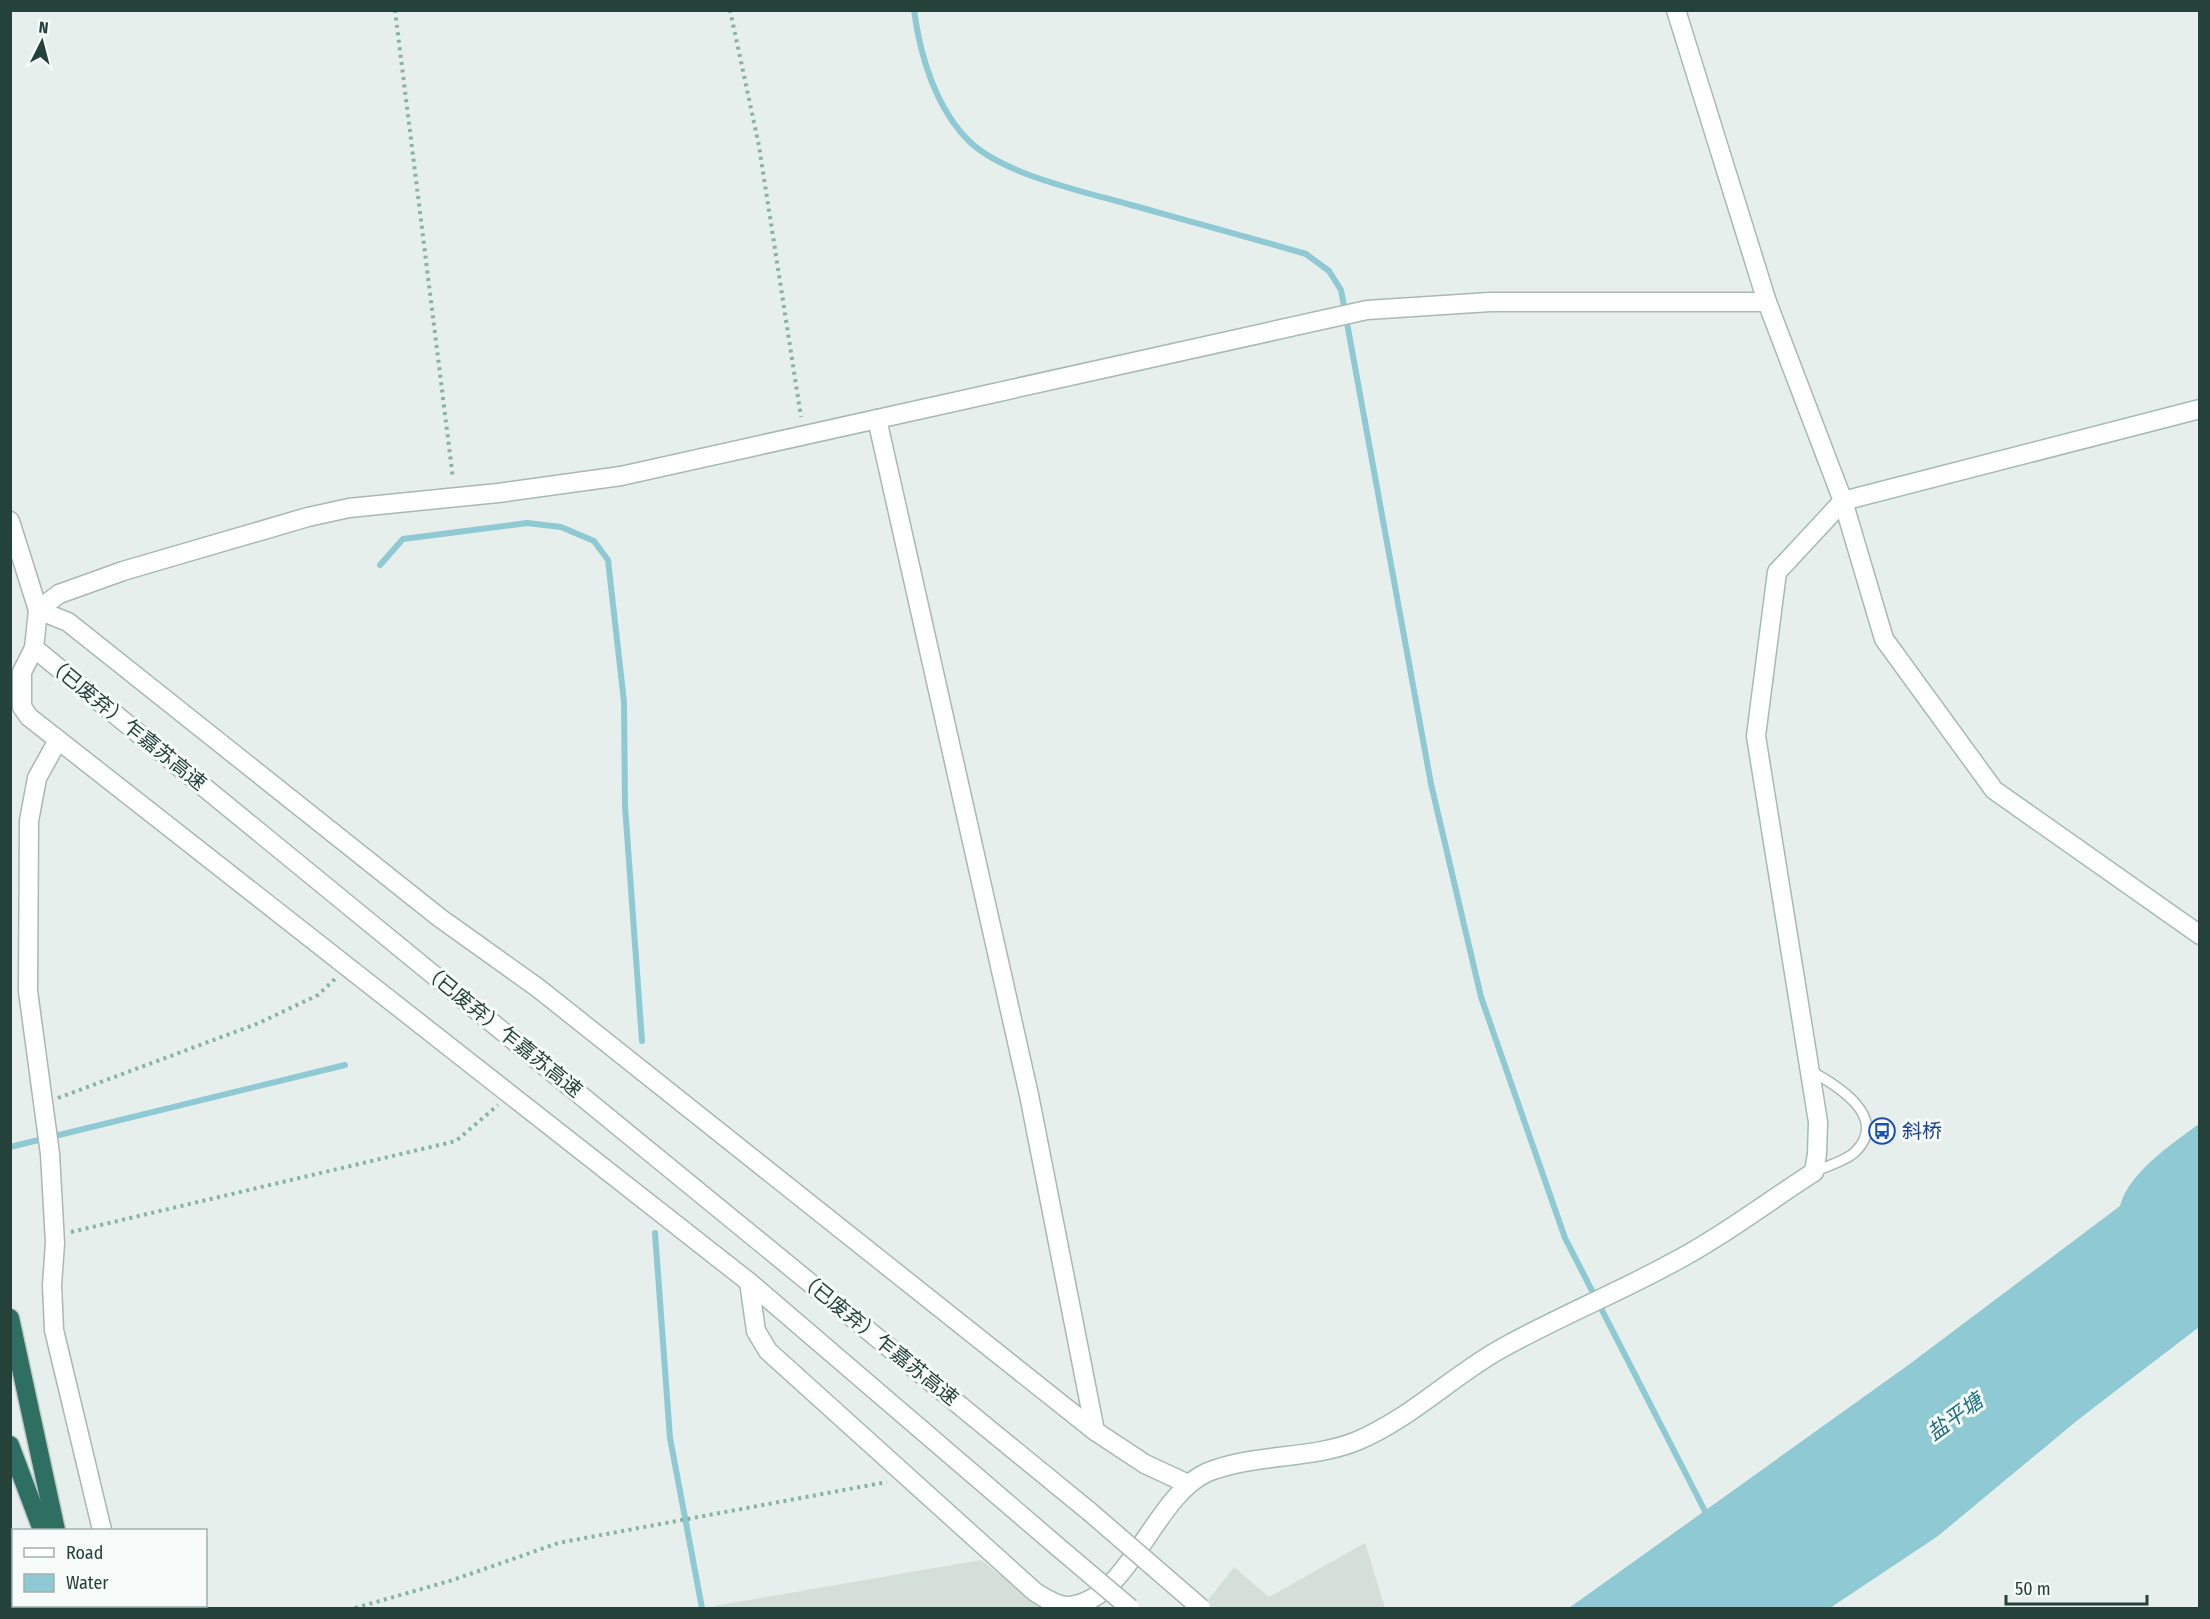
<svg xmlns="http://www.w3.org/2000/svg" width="2210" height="1619" font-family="'Fira Sans Condensed','Noto Sans SC',sans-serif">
<rect width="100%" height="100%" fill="#e6efeb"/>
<!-- built -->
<g fill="#d4dfda">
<path d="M1365,1543L1385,1608H1202L1234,1567L1269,1597Z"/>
<path d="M981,1560L1043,1608H715L714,1606Z"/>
</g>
<!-- water -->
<path fill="#8ec9d4" d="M2199,1124V1327L2079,1419L1938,1536L1830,1608H1569L1907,1366L2120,1206C2129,1172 2172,1144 2199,1124Z"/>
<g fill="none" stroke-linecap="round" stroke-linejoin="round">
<!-- stream -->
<g stroke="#8ec9d4" stroke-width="6">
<path d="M914,10C920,56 936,109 970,142C1005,175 1085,192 1131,205C1189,221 1248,237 1306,254L1329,271L1341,290L1431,784L1481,997L1565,1238L1708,1517"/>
<path d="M380,565L403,539L527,523L561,527L594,541L608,560L624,702L625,806L642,1041"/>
<path d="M10,1147L345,1065"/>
<path d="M655,1233L670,1438L702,1608"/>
</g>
<!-- lane casing -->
<g stroke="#a8b8b2" stroke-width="12">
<path id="lane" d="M1809,1070C1835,1084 1891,1117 1855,1152C1846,1161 1826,1166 1814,1172"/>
</g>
<!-- street casing -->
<g stroke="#a8b8b2" stroke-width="21">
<g id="street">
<path d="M877,419L1029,1095L1095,1431"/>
<path d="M10,521L38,610L34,648L22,672V707L29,717L749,1282L1058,1547"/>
<path d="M38,610L59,594L123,571L308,517L349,508L498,493L621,476L1367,310L1490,302H1767"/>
<path d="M38,610L68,622L440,918L538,988L1095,1431L1145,1464L1188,1484"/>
<path d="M34,648L1090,1512"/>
<path d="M58,740L37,778L29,821L28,991L50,1154L55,1243L52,1285L54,1330L102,1530"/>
<path d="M128,1606L129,1608"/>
</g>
</g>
<!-- secondary casing -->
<g stroke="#a4bbb3" stroke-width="21">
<g id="secondary">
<path d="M1676,10L1767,302L1843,501L1884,639L1994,790L2200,935"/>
<path d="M749,1282L756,1331L768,1351L1035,1592C1045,1598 1056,1606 1068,1606C1129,1602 1154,1495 1208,1472C1256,1453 1310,1460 1357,1441C1409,1419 1449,1379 1497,1351C1553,1319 1613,1295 1670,1264C1720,1238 1766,1203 1814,1172L1817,1154L1818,1122L1756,736L1777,572L1843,501L2200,409"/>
</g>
</g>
<!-- highway casing -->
<g stroke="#c2cac8" stroke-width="21">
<g id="highway">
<path d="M10,1318L56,1530"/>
<path d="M10,1445L42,1530"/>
<path d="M70,1606L71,1608"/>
</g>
</g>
<!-- path -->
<g stroke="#86b3a5" stroke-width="4" stroke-dasharray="3 4.5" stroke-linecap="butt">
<path d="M395,10L453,479"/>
<path d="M730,10L759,146L801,417"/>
<path d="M58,1098L259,1023L318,995L336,978"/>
<path d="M71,1232L456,1141L498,1105"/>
<path d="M355,1608L453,1580L558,1543L887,1482"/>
</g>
<!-- lane -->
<use href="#lane" stroke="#fff" stroke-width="9"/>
<!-- street -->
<use href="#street" stroke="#fff" stroke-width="18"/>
<!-- secondary -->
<use href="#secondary" stroke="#fff" stroke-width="18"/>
<!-- highway -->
<use href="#highway" stroke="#2f6f62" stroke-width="18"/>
<!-- street-bridge casing -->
<g stroke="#a8b8b2" stroke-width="21" stroke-linecap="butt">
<g id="street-bridge">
<path d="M1090,1512L1201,1608"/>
<path d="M1058,1547L1130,1608"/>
</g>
</g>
<!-- street-bridge -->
<use href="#street-bridge" stroke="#fff" stroke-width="18"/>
</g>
<!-- icons -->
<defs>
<g id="bus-ring" transform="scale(1.35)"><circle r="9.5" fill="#f7fbf9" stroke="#1a4fb4" stroke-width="1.5"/><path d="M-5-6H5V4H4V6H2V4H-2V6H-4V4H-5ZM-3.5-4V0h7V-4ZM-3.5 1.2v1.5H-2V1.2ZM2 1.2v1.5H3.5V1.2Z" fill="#1a4fb4"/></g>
</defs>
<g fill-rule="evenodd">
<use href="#bus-ring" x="1882" y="1131"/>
</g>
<g text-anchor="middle" stroke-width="6" stroke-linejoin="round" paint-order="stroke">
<!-- street labels -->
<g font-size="20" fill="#24423a" stroke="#f7fbf9">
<text transform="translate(126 723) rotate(39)" y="7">（已废弃）乍嘉苏高速</text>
<text transform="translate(502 1030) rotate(39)" y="7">（已废弃）乍嘉苏高速</text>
<text transform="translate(878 1338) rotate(39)" y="7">（已废弃）乍嘉苏高速</text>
</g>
<!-- transit labels -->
<g font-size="20" fill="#164399" stroke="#f7fbf9" text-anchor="start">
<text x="1902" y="1138">斜桥</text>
</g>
<!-- water labels -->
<g font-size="21" font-style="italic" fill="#1c6f80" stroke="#f7fbf9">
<text transform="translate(1955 1417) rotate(-36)" y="7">盐平塘</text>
</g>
</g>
<!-- border -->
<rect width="2210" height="1619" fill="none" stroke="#24423a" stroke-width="24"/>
<!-- legend -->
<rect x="12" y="1529" width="195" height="78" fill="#f7fbf9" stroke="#a3b1ad" stroke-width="1.5"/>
<rect x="24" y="1548" width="30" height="9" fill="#ffffff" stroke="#a3b1ad" stroke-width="1.5"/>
<text x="66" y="1559" font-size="18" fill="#24423a">Road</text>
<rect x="24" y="1574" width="30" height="18" fill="#8ec9d4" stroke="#a3b1ad" stroke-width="1.5"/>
<text x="66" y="1589" font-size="18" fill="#24423a">Water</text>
<!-- north arrow -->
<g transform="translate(42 42) rotate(6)" stroke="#f7fbf9" stroke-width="4.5" paint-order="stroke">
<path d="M0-4.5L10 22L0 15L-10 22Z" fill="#24423a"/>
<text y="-9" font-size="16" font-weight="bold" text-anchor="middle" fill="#24423a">N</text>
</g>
<!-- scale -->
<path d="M2006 1595v9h141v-9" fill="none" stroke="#24423a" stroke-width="3"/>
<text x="2015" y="1595" font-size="18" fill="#24423a" stroke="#f7fbf9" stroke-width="4.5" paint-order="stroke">50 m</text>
</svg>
